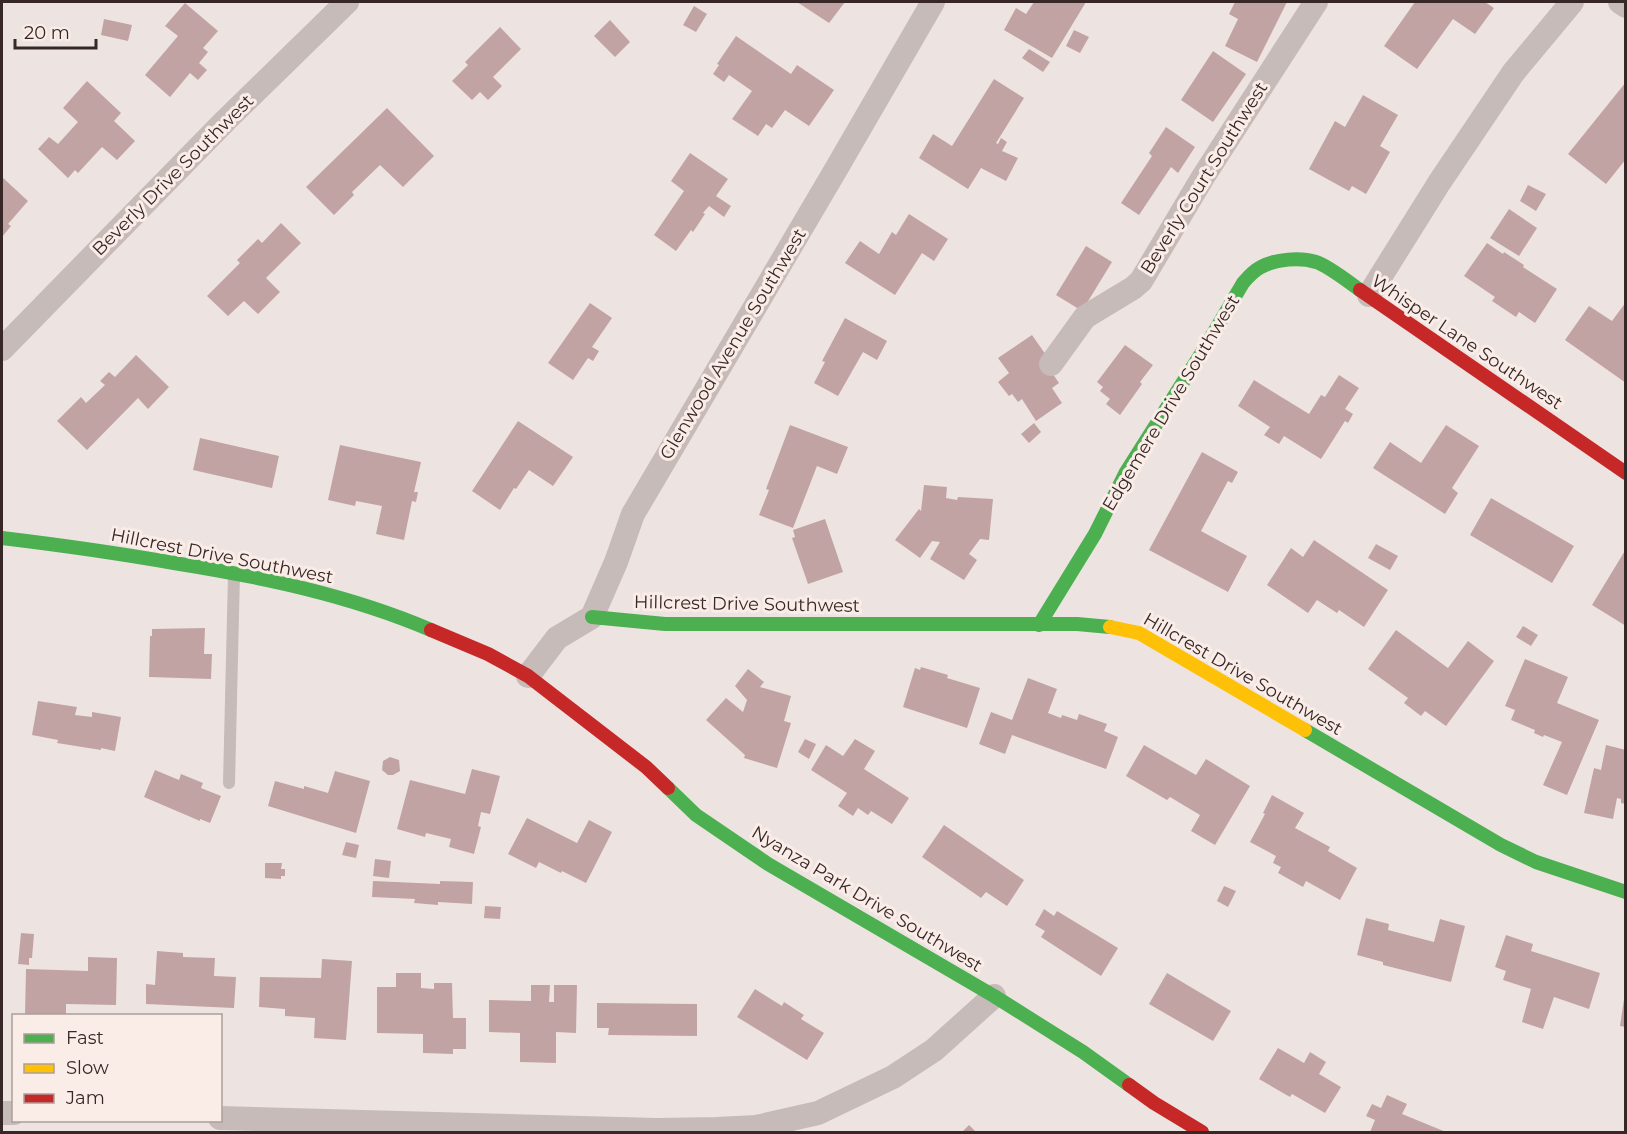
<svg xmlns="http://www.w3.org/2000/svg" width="1627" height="1134" font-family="Montserrat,sans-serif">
<rect width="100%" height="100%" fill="#ede4e1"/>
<!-- building -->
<g fill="#c2a3a3">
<path d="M797,2H845L829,23Z"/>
<path d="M1034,2H1086L1052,58L1004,30L1016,8L1026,14Z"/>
<path d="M1235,2H1287L1257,62L1225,46L1238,19L1229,14Z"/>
<path d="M1415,2H1485L1494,8L1475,34L1453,19L1417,69L1384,46Z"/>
<path d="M185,3L218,31L203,48L208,52L199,63L207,70L198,80L190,73L170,97L145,75L178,36L165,26Z"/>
<path d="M694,6L707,14L696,32L683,25Z"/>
<path d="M104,19L132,25L128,41L101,35Z"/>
<path d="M610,20L630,42L615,57L594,36Z"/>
<path d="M500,27L521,49L493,77L502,86L488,100L480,92L472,100L452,81L468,65L465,62Z"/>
<path d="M1074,30L1089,37L1080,53L1066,46Z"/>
<path d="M736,36L791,74L797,65L834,90L809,126L785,110L772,128L766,124L758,136L732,119L752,91L729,75L724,82L713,74L719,65L717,64Z"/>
<path d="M1029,49L1050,62L1043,72L1022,58Z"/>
<path d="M1213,51L1246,74L1213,122L1181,100Z"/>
<path d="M994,79L1024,98L996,143L998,144L1001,138L1007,142L1002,151L1018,158L1006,181L981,168L968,189L919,158L933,134L952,146Z"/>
<path d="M87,81L121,113L114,121L135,141L117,160L102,147L78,173L75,170L68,178L38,149L49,137L58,144L78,122L63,108Z"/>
<path d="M1626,82V159L1606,184L1568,154Z"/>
<path d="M1363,95L1398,115L1380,146L1390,152L1366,194L1352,186L1349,191L1309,169L1335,121L1345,127Z"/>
<path d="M387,108L434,156L403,187L380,165L352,192L354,195L334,215L306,187Z"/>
<path d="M1166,127L1195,147L1178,173L1171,167L1139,215L1121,203L1152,156L1149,153Z"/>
<path d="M690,153L728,179L716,196L731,206L724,217L709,206L703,213L705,214L693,232L691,230L676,251L654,235L684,191L671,181Z"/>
<path d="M2,177L28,201L8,224L11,226L2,237Z"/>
<path d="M1528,185L1546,194L1536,211L1520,201Z"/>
<path d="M1509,209L1537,228L1519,256L1490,238Z"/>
<path d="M909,214L948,239L934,261L922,253L895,295L845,263L860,241L879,254L892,232L896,235Z"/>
<path d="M281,223L301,243L266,278L280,292L258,314L244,301L228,316L207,296L240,263L237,260L258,239L262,243Z"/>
<path d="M1487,243L1503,254L1504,252L1524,265L1523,267L1557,289L1535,323L1519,312L1516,317L1492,301L1495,297L1464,276Z"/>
<path d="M1086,246L1112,262L1082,311L1056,295Z"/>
<path d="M1626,302V383L1565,340L1589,306L1612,321Z"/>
<path d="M590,303L612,318L592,347L599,351L593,361L588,358L573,380L548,363Z"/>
<path d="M845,318L887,341L877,360L863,352L838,396L814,383L825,362L822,361Z"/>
<path d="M1032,335L1046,355L1042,358L1059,383L1052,388L1062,403L1036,421L1022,399L1018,402L1012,394L1009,396L998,382L1009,373L998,358Z"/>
<path d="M1125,345L1153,365L1140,382L1142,384L1120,415L1106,404L1110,399L1100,391L1103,387L1097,382Z"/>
<path d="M136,355L169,387L148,409L138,398L87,450L57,421L81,397L86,403L105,385L100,381L109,372L115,377Z"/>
<path d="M1339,375L1359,388L1345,409L1353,414L1348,423L1345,421L1321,459L1284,436L1279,444L1264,435L1270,427L1238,406L1254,380L1309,414L1321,395L1325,397Z"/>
<path d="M518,421L573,457L553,486L529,470L516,489L514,488L500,510L472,491Z"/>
<path d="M1034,423L1041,432L1029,443L1021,434Z"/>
<path d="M790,425L848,447L837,474L817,466L793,528L759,515L769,490L766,489Z"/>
<path d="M1446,425L1479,446L1452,488L1458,493L1445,514L1373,468L1390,442L1421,463Z"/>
<path d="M200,438L279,456L272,488L193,470Z"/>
<path d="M340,445L421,462L414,492H418L416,502L412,501L404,540L376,534L382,506L356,501L355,506L328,500Z"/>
<path d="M1202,452L1238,472L1232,483L1228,481L1201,531L1247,556L1228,592L1149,550Z"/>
<path d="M924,485L947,487L946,498L957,500L958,497L993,499L989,540L980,539L969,554L977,560L964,580L930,559L940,542L932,541L920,558L895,540L919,509L921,511Z"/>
<path d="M1491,498L1574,546L1552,583L1470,535Z"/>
<path d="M825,519L843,572L808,584L792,538L795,537L793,530Z"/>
<path d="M1314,540L1388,590L1364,627L1339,610L1337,613L1317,600L1308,613L1267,585L1291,548L1303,557Z"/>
<path d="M1376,544L1398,556L1390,570L1368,558Z"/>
<path d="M1626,549V626L1592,605Z"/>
<path d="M1523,626L1538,635L1531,646L1516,637Z"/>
<path d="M205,628L204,654H212L211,679L149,677L150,636H152V629Z"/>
<path d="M1396,630L1448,668L1468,641L1494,661L1446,726L1425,711L1421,716L1404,703L1408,698L1368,669Z"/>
<path d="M1525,659L1568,677L1557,703L1599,720L1567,795L1543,785L1562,742L1544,735L1543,737L1534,733L1535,730L1511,720L1515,710L1505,706Z"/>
<path d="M921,667L948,675L947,678L980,688L967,728L903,707L915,668L920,670Z"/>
<path d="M748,669L764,682L760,687L791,696L784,721L791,723L777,768L744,758L745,755L706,720L726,698L743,712L747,700L735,686Z"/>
<path d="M1028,678L1057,689L1048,713L1061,718L1062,715L1077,720L1079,714L1107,724L1104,731L1118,737L1106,769L1012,735L1005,754L979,744L991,712L1012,720Z"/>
<path d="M38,701L77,707L75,715L92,717V712L121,717L115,751L101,748V750L57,743L58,740L32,735Z"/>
<path d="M805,739L816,744L809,759L798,752Z"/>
<path d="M855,739L875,751L864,769L909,798L892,824L871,811L868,815L858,808L853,816L838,806L847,793L811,770L826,745L843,756Z"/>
<path d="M1144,745L1196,775L1206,759L1250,786L1215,845L1191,831L1200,815L1170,797L1167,800L1126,776Z"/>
<path d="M1606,745L1626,750V804L1621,803V799L1617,798L1613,819L1584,813L1594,768L1601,770Z"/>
<path d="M390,757L399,760L400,771L393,775H388L382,770L383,761Z"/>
<path d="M472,769L500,776L490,814L481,812L478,826L481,827L474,854L449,847L451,839L426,833L425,837L397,829L410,780L465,794Z"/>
<path d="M155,770L179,780L181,774L203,783L201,788L221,796L210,823L200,819V821L144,797Z"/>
<path d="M335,771L370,781L356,833L268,806L275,781L304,789V786L328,793Z"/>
<path d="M1272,795L1304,813L1295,828L1330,847L1328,851L1357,868L1340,900L1306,881L1303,887L1278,873L1281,867L1273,863L1276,856L1250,842L1265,814L1263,813Z"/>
<path d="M527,818L577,843L589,820L612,832L586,883L562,871L561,873L539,862L536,868L508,854Z"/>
<path d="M944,825L1024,880L1007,906L986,892L981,898L922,857Z"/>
<path d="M346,842L359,845L356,858L342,855Z"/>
<path d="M375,859L391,861L389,878L373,876Z"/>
<path d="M265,863H282L281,869H285V876H281V879L265,878Z"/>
<path d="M373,881L440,884V881L473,882L472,904L438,902V905L414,903L415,899L372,897Z"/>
<path d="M1224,886L1236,891L1228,907L1217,901Z"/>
<path d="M485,906L501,907L500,919L484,918Z"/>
<path d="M1044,909L1054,916L1057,911L1118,948L1101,976L1041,937L1045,931L1035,925Z"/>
<path d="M1366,918L1389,924L1388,930L1434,942L1440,919L1465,926L1451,982L1383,965V962L1357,955Z"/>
<path d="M21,933L34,934L32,958H29V965L18,964Z"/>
<path d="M1506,935L1533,944L1531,951L1600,973L1589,1009L1554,997L1543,1029L1522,1022L1531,989L1503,980L1506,971L1495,967Z"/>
<path d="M157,951L183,953V957L215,958L214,976L236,977L234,1008L146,1004V984L155,985Z"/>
<path d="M88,957L117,958L116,1005L66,1004V1016H25L26,969L88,971Z"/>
<path d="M322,959L352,961L346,1040L314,1038L315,1018L285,1016V1009L259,1007L260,977L321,978Z"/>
<path d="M396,973H421V988L434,989V983H452L453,1018H466V1049H453V1054L423,1053V1034L377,1033V987H396Z"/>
<path d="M1167,973L1231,1011L1213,1041L1149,1004Z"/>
<path d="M531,985H550L549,1002H554V985H577L576,1033L556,1032V1063L520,1062V1033L489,1032V1000L531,1001Z"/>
<path d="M755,989L782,1006L784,1002L804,1015L801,1019L824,1033L807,1060L737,1017Z"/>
<path d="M1624,999H1626V1027L1620,1026Z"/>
<path d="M597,1003L697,1004V1036L608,1035L609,1028H597Z"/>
<path d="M1278,1048L1304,1063L1310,1052L1326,1062L1319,1074L1341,1087L1325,1113L1292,1094L1290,1097L1259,1079Z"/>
<path d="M1387,1095L1407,1104L1402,1114L1446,1132H1370L1375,1120L1366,1116L1372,1104L1381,1108Z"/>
<path d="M969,1125L976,1132H962Z"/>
</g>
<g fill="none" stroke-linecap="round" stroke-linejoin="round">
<!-- lane -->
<path stroke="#c7bbb9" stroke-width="12" d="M229,783L234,574"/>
<!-- street -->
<g stroke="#c7bbb9" stroke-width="24">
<path d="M1620,2L1626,6"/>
<path d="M1369,295L1439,183L1513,73L1572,2"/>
<path d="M2,349L226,120L347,2"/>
<path d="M1051,364L1085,317L1133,288L1141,281L1203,177L1316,2"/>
<path d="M528,676L557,638L592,617L616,562L633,514L835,171L933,2"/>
<path d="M2,1113H14"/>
<path d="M220,1118L657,1130L717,1129L756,1127L818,1113L893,1077L934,1050L994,996"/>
</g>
<!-- fast -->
<g stroke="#4caf50" stroke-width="14">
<path d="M2,538C60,545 117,553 174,563C262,577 349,595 431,630"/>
<path d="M592,617L665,624H1077L1110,627"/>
<path d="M1039,625L1095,534L1126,472L1204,349L1243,283C1248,277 1253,271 1261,267C1276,259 1300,257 1316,262C1327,265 1350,283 1360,290"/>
<path d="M1305,730L1501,845L1536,862L1626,892"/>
<path d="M668,788L696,815L768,864L994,996L1083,1052L1129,1085"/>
</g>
<!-- slow -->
<path stroke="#ffc107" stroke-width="14" d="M1110,627L1139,633L1305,730"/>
<!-- jam -->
<g stroke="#c62828" stroke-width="14">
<path d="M1360,290L1626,473"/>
<path d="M431,630L488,654L528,676L646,767L668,788"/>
<path d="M1129,1085L1154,1103L1202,1132"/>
</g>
</g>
<g text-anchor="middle" stroke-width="6" stroke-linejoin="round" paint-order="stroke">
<!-- street labels -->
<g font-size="18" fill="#372827" stroke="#faece7">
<text transform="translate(173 175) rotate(-45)" y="6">Beverly Drive Southwest</text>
<text transform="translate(1204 178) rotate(-58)" y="6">Beverly Court Southwest</text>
<text transform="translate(1467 342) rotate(34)" y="6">Whisper Lane Southwest</text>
<text transform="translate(733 344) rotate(-59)" y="6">Glenwood Avenue Southwest</text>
<text transform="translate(1171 403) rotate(-59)" y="6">Edgemere Drive Southwest</text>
<text transform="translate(222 556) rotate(11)" y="6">Hillcrest Drive Southwest</text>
<text transform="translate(747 604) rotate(1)" y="6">Hillcrest Drive Southwest</text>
<text transform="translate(1243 674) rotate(30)" y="6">Hillcrest Drive Southwest</text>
<text transform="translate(867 899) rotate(31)" y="6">Nyanza Park Drive Southwest</text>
</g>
</g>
<!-- border -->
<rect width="1627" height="1134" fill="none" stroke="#372827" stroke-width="6"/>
<!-- legend -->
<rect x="12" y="1014" width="210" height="108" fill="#faece7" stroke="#ac9e9a" stroke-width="1.5"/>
<rect x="24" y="1034" width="30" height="9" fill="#4caf50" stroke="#ac9e9a" stroke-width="1.5"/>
<text x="66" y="1044" font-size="18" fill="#372827">Fast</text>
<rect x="24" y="1064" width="30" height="9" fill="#ffc107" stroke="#ac9e9a" stroke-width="1.5"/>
<text x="66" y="1074" font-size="18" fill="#372827">Slow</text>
<rect x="24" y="1094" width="30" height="9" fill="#c62828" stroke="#ac9e9a" stroke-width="1.5"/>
<text x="66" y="1104" font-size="18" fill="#372827">Jam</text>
<!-- scale -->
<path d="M15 39v9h81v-9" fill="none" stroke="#372827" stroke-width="3"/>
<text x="24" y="39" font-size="18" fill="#372827" stroke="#faece7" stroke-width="4.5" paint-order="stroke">20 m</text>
</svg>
